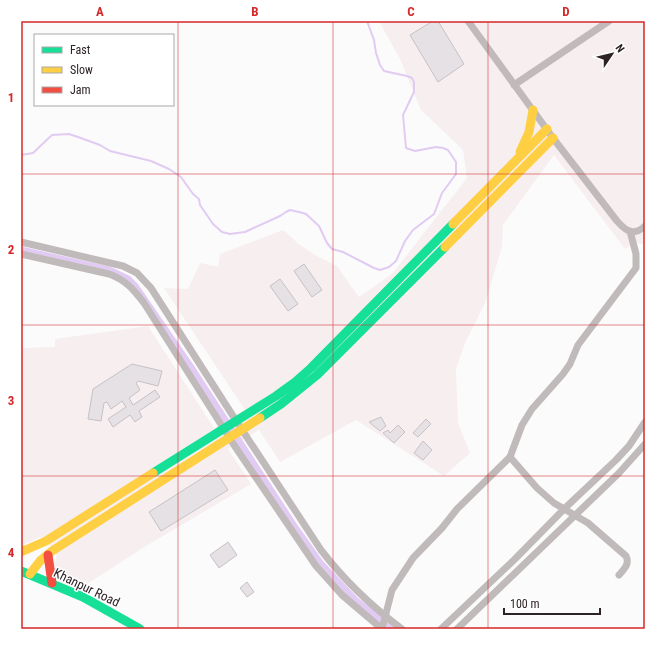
<svg xmlns="http://www.w3.org/2000/svg" width="666" height="650" font-family="'Roboto Condensed',sans-serif">
<rect width="100%" height="100%" fill="#fbfbfb"/>
<!-- built -->
<path fill="#f7eef0" d="M379,21H645V244L636,243L625,249L554,155L503,225L502,247L485,303L465,343L456,369L458,423L470,453L444,476L356,420L280,462L259,430L228,449L251,484L146,546L76,591L63,585L57,579L54,564L57,556L47,541L40,537L21,546V348L55,347V339L148,326L214,428L245,410L164,288L188,289L200,263L218,267L220,254L283,230L300,245L317,256L337,266L359,297L392,274L467,178L463,150L421,110L400,59Z"/>
<g fill="none" stroke-linecap="round" stroke-linejoin="round">
<!-- stream -->
<path stroke="#e1cbf3" stroke-width="2" d="M21,155L33,153L52,135L69,134L78,137L100,145L110,151L151,161L169,169L181,177L193,194L199,199L200,205L213,224L222,232L230,234L245,232L280,216L286,212L290,210L299,212L306,214L319,226L327,243L332,249L343,252L374,268L380,270L389,267L396,261L405,241L413,230L434,214L442,193L456,174V162L448,150L443,148L436,147L415,151L406,148L403,115L414,92V82L412,78L407,76L384,71L380,65L376,53L374,40L367,21"/>
<!-- canal -->
<path stroke="#e1cbf3" stroke-width="7" d="M21,250L109,270L128,279L135,286L190,366L294,526L321,564L355,600L392,629"/>
</g>
<!-- building -->
<g fill="#e6e1e4" stroke="#c6c1c5">
<path d="M433,21H438L464,64L438,82L410,35Z"/>
<path d="M304,264L322,290L312,297L294,271Z"/>
<path d="M280,279L298,304L288,311L270,286Z"/>
<path d="M132,364L162,371L158,386L138,381L136,383L140,390L129,398L133,405L155,390L160,397L139,411L142,417L135,422L130,415L113,427L108,419L126,407L122,401L111,409L107,402L104,403L101,421L88,419L93,389Z"/>
<path d="M381,417L386,426L380,431L369,422Z"/>
<path d="M426,419L431,424L418,437L413,433Z"/>
<path d="M398,425L405,432L394,443L383,433L388,430L390,433Z"/>
<path d="M423,441L432,450L423,460L414,453Z"/>
<path d="M215,470L228,490L161,531L149,512Z"/>
<path d="M228,542L237,555L219,568L210,555Z"/>
<path d="M247,582L254,592L247,597L240,588Z"/>
</g>
<g fill="none" stroke-linecap="round" stroke-linejoin="round">
<!-- street -->
<g stroke="#c0bbba" stroke-width="7">
<path d="M468,21L553,138L617,221C626,231 633,237 645,226"/>
<path d="M514,85L609,21"/>
<path d="M21,242L123,266L137,273L151,288L233,416L321,550C344,580 371,606 402,629"/>
<path d="M21,254L109,274C126,280 134,290 144,303L234,445L316,566L342,595L382,629"/>
<path d="M510,457L537,488L554,503L588,523L626,556C630,564 624,569 619,575"/>
<path d="M382,629L392,590L413,558L442,528L457,509L510,457L522,425L532,409L563,374L570,364L578,345L636,268V254L630,231"/>
<path d="M441,629L514,560L565,508L616,460L629,446L645,422"/>
<path d="M457,629L619,473L645,444"/>
</g>
<!-- fast -->
<g stroke="#16e098" stroke-width="9">
<path d="M260,418L281,404L317,375L445,247"/>
<path d="M153,473L276,396L294,383L311,368L453,224"/>
<path d="M21,571L83,597L140,629"/>
</g>
<!-- slow -->
<g stroke="#ffcf43" stroke-width="9">
<path d="M520,152L529,132L533,110"/>
<path d="M453,224L547,129"/>
<path d="M445,247L553,138"/>
<path d="M21,550H23"/>
<path d="M21,552L46,541L153,473"/>
<path d="M30,574L40,561L52,551L260,418"/>
</g>
<!-- jam -->
<path stroke="#f24e42" stroke-width="9" d="M48,555L52,583"/>
</g>
<!-- grid -->
<path fill="none" stroke="#d62828" stroke-width="1" stroke-opacity="0.55" d="M178,21V629M333,21V629M488,21V629M21,174H645M21,325H645M21,476H645"/>
<g text-anchor="middle" stroke-width="3" stroke-linejoin="round" paint-order="stroke">
<!-- street labels -->
<g font-size="13" fill="#2d2224" stroke="#fff">
<text transform="translate(87 587) rotate(26)" y="5">Khanpur Road</text>
</g>
</g>
<!-- border -->
<rect width="666" height="650" fill="none" stroke="#ffffff" stroke-width="44"/>
<!-- legend -->
<rect x="34" y="34" width="140" height="72" fill="#ffffff" stroke="#aba7a7"/>
<rect x="42" y="47" width="20" height="6" fill="#16e098" stroke="#aba7a7"/>
<text x="70" y="54" font-size="12" fill="#2d2224">Fast</text>
<rect x="42" y="67" width="20" height="6" fill="#ffcf43" stroke="#aba7a7"/>
<text x="70" y="74" font-size="12" fill="#2d2224">Slow</text>
<rect x="42" y="87" width="20" height="6" fill="#f24e42" stroke="#aba7a7"/>
<text x="70" y="94" font-size="12" fill="#2d2224">Jam</text>
<!-- north arrow -->
<g transform="translate(612 54) rotate(55)" stroke="#ffffff" stroke-width="3" paint-order="stroke">
<path d="M0-3L7 15L0 10L-7 15Z" fill="#2d2224"/>
<text y="-6" font-size="11" font-weight="bold" text-anchor="middle" fill="#2d2224">N</text>
</g>
<!-- scale -->
<path d="M504 608v6h96v-6" fill="none" stroke="#2d2224" stroke-width="2"/>
<text x="510" y="608" font-size="12" fill="#2d2224" stroke="#ffffff" stroke-width="3" paint-order="stroke">100 m</text>
<rect x="22" y="22" width="622" height="606" fill="none" stroke="#d62828" stroke-width="1.5"/>
<g font-size="13" text-anchor="middle" font-weight="bold" fill="#d62828">
<text x="100" y="16">A</text>
<text x="255" y="16">B</text>
<text x="411" y="16">C</text>
<text x="566" y="16">D</text>
<text x="11" y="102">1</text>
<text x="11" y="254">2</text>
<text x="11" y="405">3</text>
<text x="11" y="557">4</text>
</g>
</svg>
